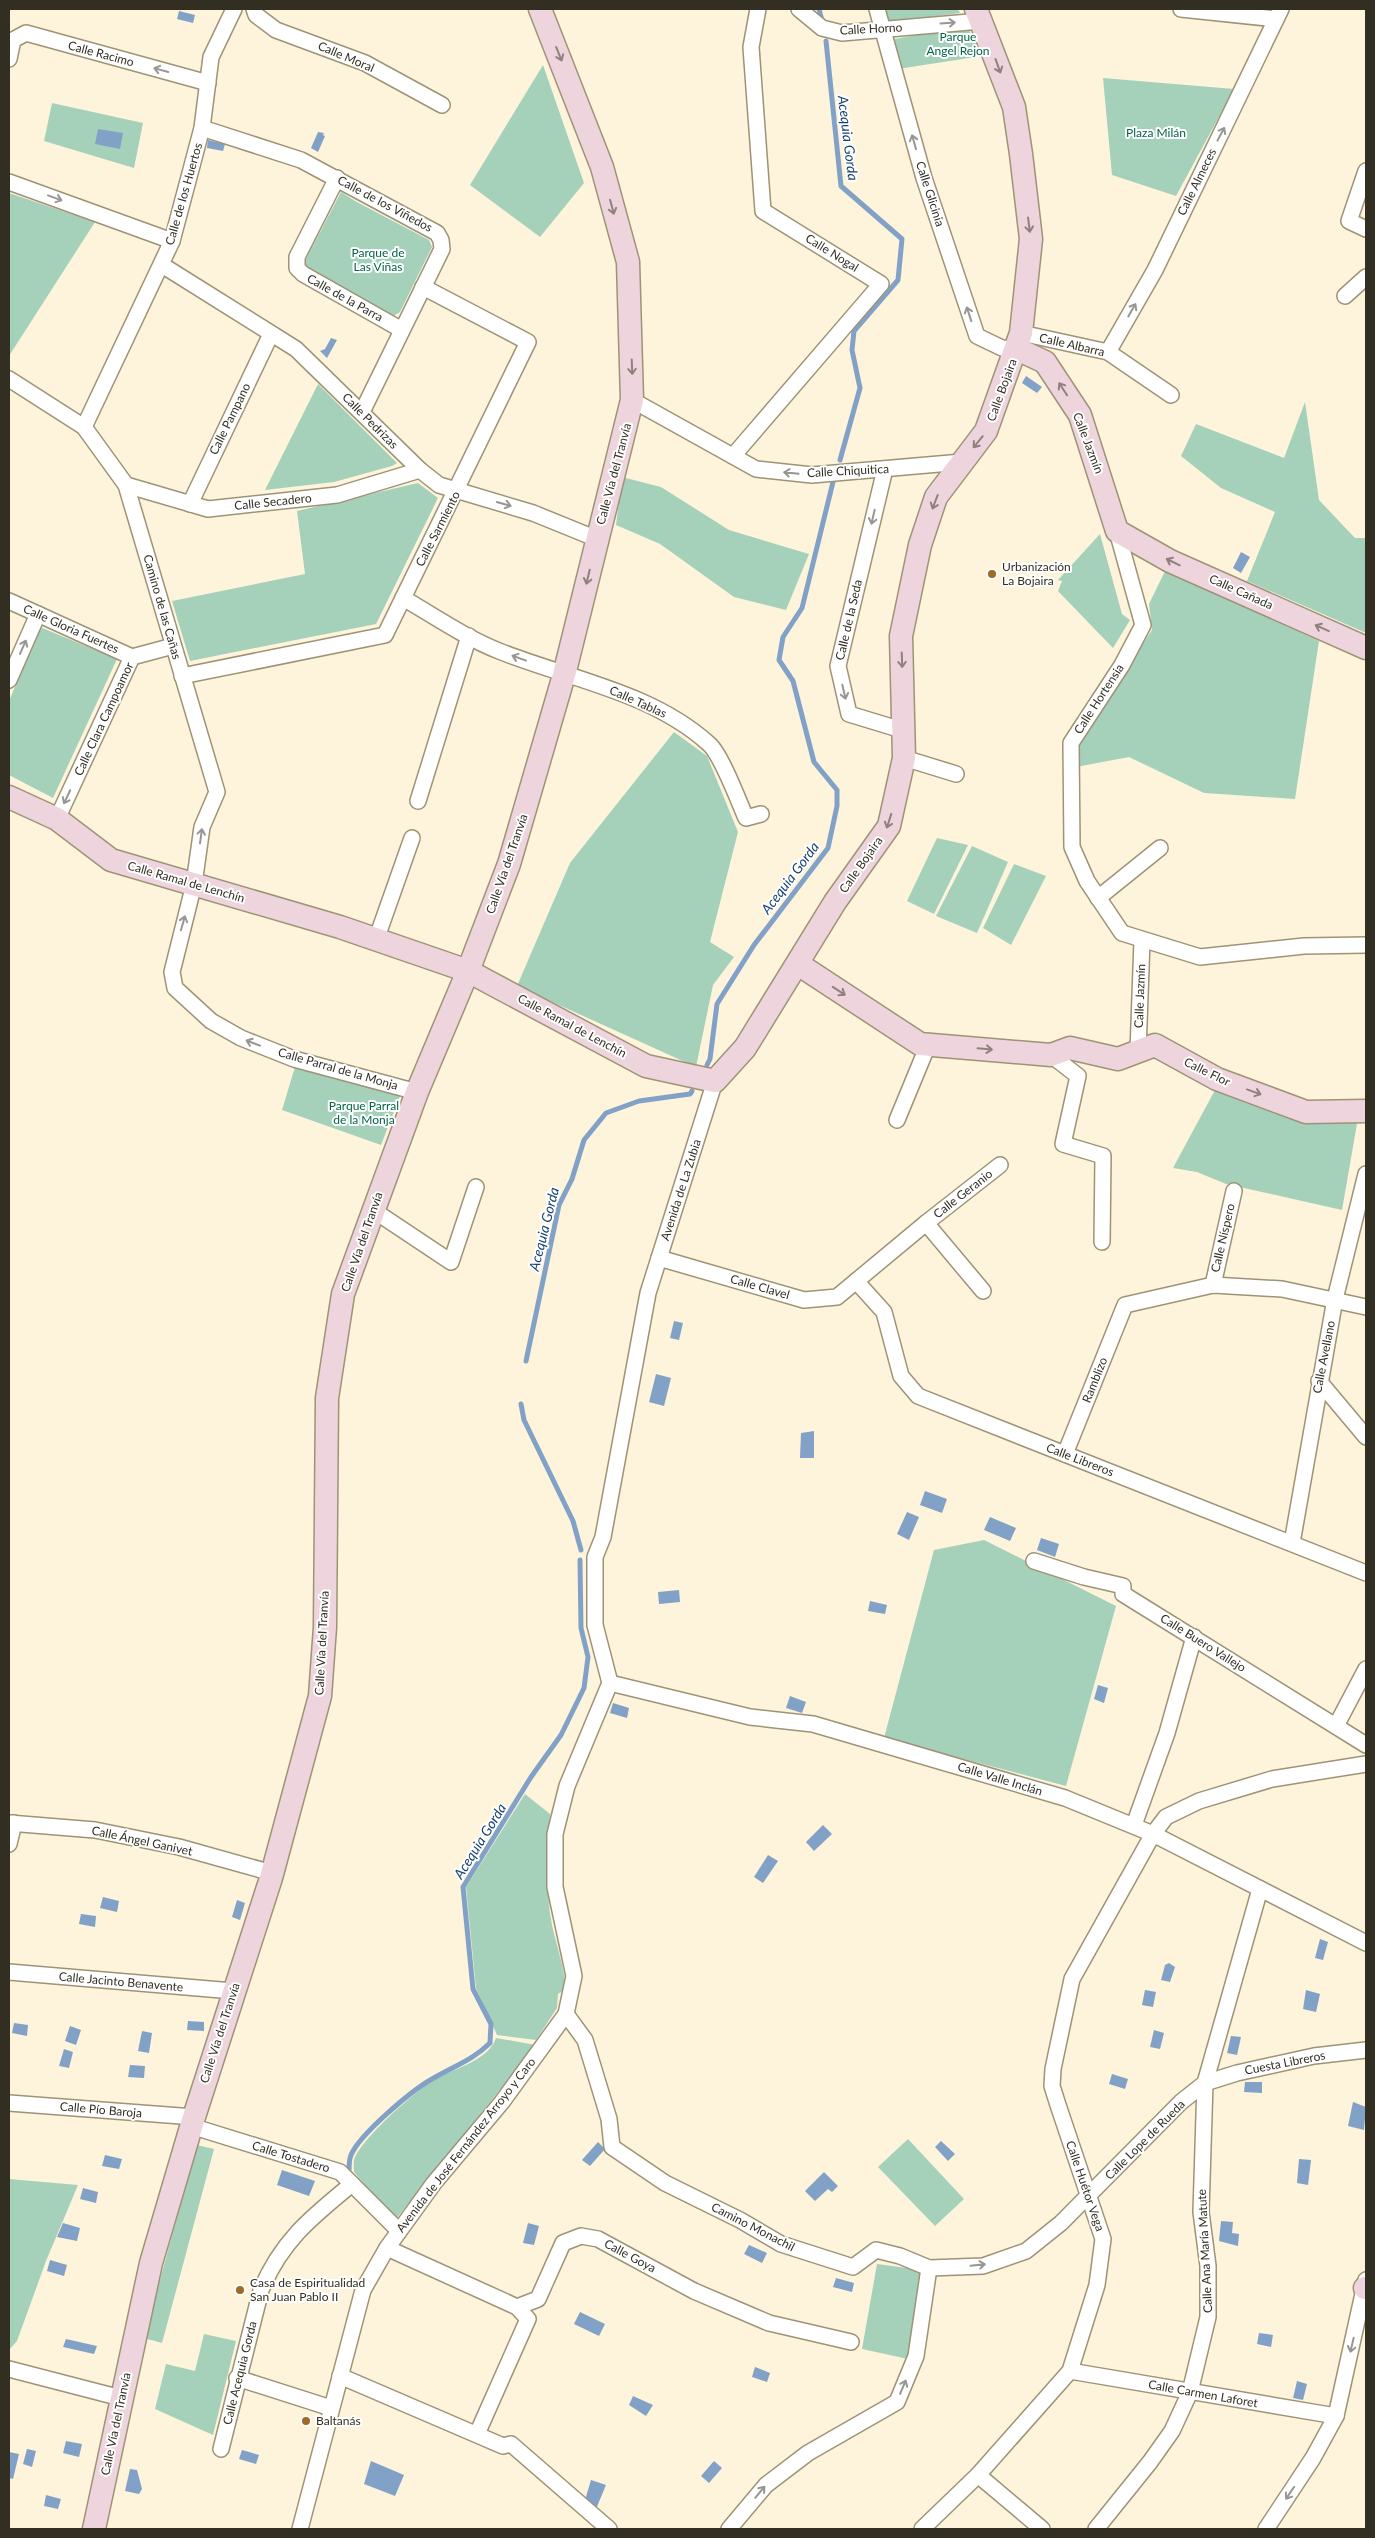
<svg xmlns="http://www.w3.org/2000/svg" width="1375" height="2538" font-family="Lato,sans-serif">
<rect width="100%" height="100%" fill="#fef4db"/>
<!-- green -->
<g fill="#a5d1bb">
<path d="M882,9H958L960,13L885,23Z"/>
<path d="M967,26L982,56L898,69L889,40Z"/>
<path d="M543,65L584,183L540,237L470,185Z"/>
<path d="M1103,78L1234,89L1176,196L1112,175Z"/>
<path d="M52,103L143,123L134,168L44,141Z"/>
<path d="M341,192L355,201L429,240L432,247L400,312L392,317L306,267L304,263Z"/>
<path d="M9,193L95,222L9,356Z"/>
<path d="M318,384L397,463L392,466L334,482L265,490Z"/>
<path d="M1305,402L1319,500L1355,538H1366V633L1247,581L1275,512L1221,488L1181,456L1196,424L1284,458Z"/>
<path d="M622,477L661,487L729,530L809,554L786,610L734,597L660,544L616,525Z"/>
<path d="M418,483L438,498L376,624L190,661L172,601L305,574L297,511Z"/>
<path d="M1100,534L1122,614L1130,620L1113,648L1058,591L1062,581L1058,580Z"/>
<path d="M1166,569L1319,641L1295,799L1204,793L1129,757L1076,767L1078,741L1152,630L1149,604Z"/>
<path d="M40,627L117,659L53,798L9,775V701Z"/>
<path d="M674,732L707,756L738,832L710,942L734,957L713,985L696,1067L517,986L570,863Z"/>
<path d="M937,838L968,845L934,914L907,901Z"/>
<path d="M972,846L1008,862L977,933L936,916Z"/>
<path d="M1014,864L1046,876L1011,945L983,928Z"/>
<path d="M295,1067L400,1096L381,1145L282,1110Z"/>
<path d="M1215,1090L1241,1098L1246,1103L1336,1120L1358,1118L1342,1210L1226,1184L1197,1172L1173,1168Z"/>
<path d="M984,1540L1116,1606L1066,1786L884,1738L934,1550Z"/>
<path d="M525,1794L550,1814C547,1851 545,1889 552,1925C557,1947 564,1967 566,1989L558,1994L557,2008L536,2040L497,2035L476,1988L466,1887Z"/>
<path d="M496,2038L536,2045L395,2220L354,2172C354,2167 353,2161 355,2157C365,2136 411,2095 431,2082C450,2069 488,2062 496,2038Z"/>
<path d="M908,2139L964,2199L935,2226L878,2167Z"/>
<path d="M197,2145L214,2149L162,2343L144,2338Z"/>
<path d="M9,2179L78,2185L46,2261L17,2341L9,2350Z"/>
<path d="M877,2264L922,2270L908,2359L862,2349Z"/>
<path d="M204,2334L236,2341L213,2435L155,2409L166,2364L195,2371Z"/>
</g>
<!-- water -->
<g fill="#82a1c7">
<path d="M179,11L195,15L193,23L177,19Z"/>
<path d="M98,129L123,133L120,149L95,144Z"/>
<path d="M318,132L324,133L323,135L325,136L318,152L311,148Z"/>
<path d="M208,140L225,144L223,151L207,148Z"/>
<path d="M331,338L337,340L327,358L320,351L325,349Z"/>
<path d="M1026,376L1042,387L1037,393L1022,383Z"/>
<path d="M1241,552L1250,557L1241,573L1233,568Z"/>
<path d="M674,1321L683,1323L679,1340L670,1338Z"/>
<path d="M656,1374L671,1378L664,1406L649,1402Z"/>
<path d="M814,1431V1458H800L801,1433Z"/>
<path d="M925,1491L947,1499L942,1513L920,1505Z"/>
<path d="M907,1512L919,1517L909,1540L897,1534Z"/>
<path d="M990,1517L1016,1528L1010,1541L984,1530Z"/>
<path d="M1041,1538L1059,1544L1055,1557L1037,1550Z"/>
<path d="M679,1590L680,1602L659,1604L658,1592Z"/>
<path d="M870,1601L887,1605L885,1614L868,1611Z"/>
<path d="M1098,1685L1108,1688L1104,1703L1094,1699Z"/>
<path d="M790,1696L806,1702L802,1713L786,1708Z"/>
<path d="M613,1703L629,1708L627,1718L610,1713Z"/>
<path d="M823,1825L832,1834L814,1851L806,1842Z"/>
<path d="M768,1855L778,1861L763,1883L754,1877Z"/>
<path d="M103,1897L119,1901L117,1912L100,1908Z"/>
<path d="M237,1900L245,1903L240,1920L232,1917Z"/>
<path d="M81,1914L96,1916L95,1927L79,1924Z"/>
<path d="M1320,1939L1328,1942L1323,1960L1315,1958Z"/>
<path d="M1169,1963L1175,1967L1170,1982L1161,1980L1165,1965Z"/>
<path d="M1145,1990L1156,1992L1153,2007L1142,2005Z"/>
<path d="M1306,1990L1320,1994L1316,2012L1303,2009Z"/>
<path d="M188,2021L204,2022V2031L187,2030Z"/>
<path d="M14,2023L28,2025L27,2036L12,2033Z"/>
<path d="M70,2026L81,2030L76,2045L65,2041Z"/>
<path d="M1154,2030L1164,2033L1160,2049L1150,2047Z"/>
<path d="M142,2031L152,2033L149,2053L138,2051Z"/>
<path d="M1231,2036L1241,2037L1237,2055L1227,2053Z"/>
<path d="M64,2049L73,2052L69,2068L59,2066Z"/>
<path d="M130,2065L145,2066L144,2078L128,2077Z"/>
<path d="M1112,2074L1128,2079L1125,2089L1109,2084Z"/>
<path d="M1245,2082H1262V2093L1244,2092Z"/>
<path d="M1353,2102L1366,2107L1364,2130L1348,2126Z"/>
<path d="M941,2141L955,2154L948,2161L935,2147Z"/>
<path d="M598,2142L605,2149L590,2166L582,2160Z"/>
<path d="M105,2155L122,2159L119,2169L102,2166Z"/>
<path d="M1299,2159L1311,2160L1308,2185L1297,2183Z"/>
<path d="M282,2170L315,2181L309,2196L277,2185Z"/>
<path d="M824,2172L838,2186L832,2192L828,2189L815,2201L805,2191Z"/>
<path d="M83,2188L98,2192L96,2203L80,2199Z"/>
<path d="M1221,2221L1233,2222L1232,2233L1239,2234L1238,2246L1219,2241Z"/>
<path d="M63,2223L80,2228L77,2241L57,2237Z"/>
<path d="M528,2223L539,2226L534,2245L523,2243Z"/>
<path d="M749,2245L767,2253L762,2263L744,2254Z"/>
<path d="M50,2260L67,2265L64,2276L47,2271Z"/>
<path d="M836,2278L854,2283L852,2292L833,2287Z"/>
<path d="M580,2312L605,2324L599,2336L574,2324Z"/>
<path d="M1259,2333L1273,2335L1271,2347L1257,2344Z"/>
<path d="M66,2339L97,2346L94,2354L63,2347Z"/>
<path d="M755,2367L770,2373L767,2382L752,2377Z"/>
<path d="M1297,2381L1307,2384L1303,2400L1293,2398Z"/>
<path d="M633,2396L653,2405L646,2416L629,2405Z"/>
<path d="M66,2441L82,2444L79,2457L63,2453Z"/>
<path d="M27,2449L36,2451L32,2467L23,2464Z"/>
<path d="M242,2450L259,2455L256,2464L239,2459Z"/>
<path d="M9,2452L19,2454L13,2479L9,2478Z"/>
<path d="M371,2461L404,2475L395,2496L364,2484Z"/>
<path d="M714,2461L722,2468L709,2483L701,2476Z"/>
<path d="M130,2469L137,2470L142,2489L139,2494L125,2491Z"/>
<path d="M591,2480L606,2485L596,2509L585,2500Z"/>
<path d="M46,2495L61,2499L58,2509L44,2506Z"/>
</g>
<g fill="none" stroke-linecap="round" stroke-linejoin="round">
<!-- stream -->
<g stroke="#82a1c7" stroke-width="5">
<path d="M819,9L822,21"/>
<path d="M826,41L841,186L902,239L898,280L854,331L852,350L860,388L840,460"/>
<path d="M707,1065L710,1059L717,1004L754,945L828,848L837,806V790L814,762L793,681L779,660L783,637L802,608L834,478"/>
<path d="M526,1361L559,1205L572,1179L584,1140L606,1113L639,1101L690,1094L692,1091"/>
<path d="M521,1404L524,1420L573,1521L581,1550"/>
<path d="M349,2171C349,2166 349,2160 351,2155C360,2134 411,2091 432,2079C452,2067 473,2060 490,2043L491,2024L473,1989L463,1887L531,1777L561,1735L584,1688L588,1657L581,1628L580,1560"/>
</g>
<!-- street casing -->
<g stroke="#9e9376" stroke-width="18">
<g id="street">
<path d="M254,9L256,15L276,30L365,63L442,105"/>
<path d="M799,9L822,28L842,33L981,21"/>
<path d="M877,9L924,178L977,336L1002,348L1017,349"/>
<path d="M1181,9L1276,19"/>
<path d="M9,59L13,40L26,33L208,83"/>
<path d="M202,128L301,160L437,233L441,240L442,249L362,412"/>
<path d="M1366,171L1349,221L1366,229"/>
<path d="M337,178L297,257V268L303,274L402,330"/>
<path d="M9,182L172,241"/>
<path d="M162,265L296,349L420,470L439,485L533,513L597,539"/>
<path d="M1345,296L1366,277"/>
<path d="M1021,333L1108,352L1171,395"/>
<path d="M1108,352L1155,270L1281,9"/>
<path d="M9,379L84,427L126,485L217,792L202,827L194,884L172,972L175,988L211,1021L241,1038L294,1059L417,1092"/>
<path d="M632,400L756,469L812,475L962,462"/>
<path d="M84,427L172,241L202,128L211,57L234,9"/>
<path d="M733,456L881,284L763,211L751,47L758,9"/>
<path d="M885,469L838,666L849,714L905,731"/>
<path d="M126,485L208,509L337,495L420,470"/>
<path d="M190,504L271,334"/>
<path d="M1117,531L1143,625L1122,665L1071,743L1072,847L1087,881L1122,933L1200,957L1304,946L1366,945"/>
<path d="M403,598C434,616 466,638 499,651C569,679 652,692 709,744C721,754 739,802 746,818L761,814"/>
<path d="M9,601L132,657"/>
<path d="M182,676L385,635L528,342L423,287"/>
<path d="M9,680L38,614"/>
<path d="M904,758L956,774"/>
<path d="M418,801L469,636"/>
<path d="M57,819L132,657L173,646"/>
<path d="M1098,898L1160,848"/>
<path d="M376,940L412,838"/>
<path d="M1138,1052L1142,940"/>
<path d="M1051,1055L1078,1076L1063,1144L1103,1156L1102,1242"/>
<path d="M897,1120L928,1045"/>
<path d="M373,1210L451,1262L476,1187"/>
<path d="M926,1223L1000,1165"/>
<path d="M659,1258L804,1300L837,1297L926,1223L983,1291"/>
<path d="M856,1281L884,1312L901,1376L918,1396L1366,1573"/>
<path d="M1213,1285L1234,1191"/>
<path d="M1319,1381L1366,1437"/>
<path d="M1065,1454L1125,1305L1213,1285L1282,1289L1366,1307"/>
<path d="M1292,1543L1335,1299L1366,1174"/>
<path d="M1034,1561L1084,1577L1123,1586V1594L1366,1745"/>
<path d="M610,1683L750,1717L813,1724L1065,1798L1153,1834L1366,1943"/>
<path d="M1336,1726L1366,1669"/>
<path d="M9,1823L95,1830L179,1847L272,1873"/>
<path d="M1134,1825L1167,1733L1194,1637"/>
<path d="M9,1844L14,1823"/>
<path d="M9,1972L233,1991"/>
<path d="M566,2014L585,2040L609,2119L612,2147L665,2183L740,2220L781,2244L853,2267L876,2250L900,2256L929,2268L983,2266L1026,2251L1061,2223L1181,2102L1205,2083L1237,2073L1314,2056L1366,2050"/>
<path d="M9,2103L194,2117"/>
<path d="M191,2126L340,2172L399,2231"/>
<path d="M387,2248L517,2307L538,2299L563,2243L581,2236L598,2239L694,2291L769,2323L851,2342"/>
<path d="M9,2369L121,2398"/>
<path d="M1070,2371L1336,2416"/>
<path d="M340,2376L503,2446L511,2444L609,2529"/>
<path d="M237,2378L331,2408"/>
<path d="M477,2434L528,2319L517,2307"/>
<path d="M221,2449L261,2290C282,2240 312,2217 352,2184"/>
<path d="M978,2475L1042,2529"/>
<path d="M300,2529L363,2290L387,2248L434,2183L502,2102L566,2014L574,1976L555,1887V1834L567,1786L610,1683L595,1625V1557L603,1537L648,1293L715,1081"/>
<path d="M729,2529L766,2485L808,2453L897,2402L916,2356L929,2268"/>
<path d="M922,2529L978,2475L1070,2371L1097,2285L1103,2239L1058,2105L1052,2086L1053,2069L1072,1979L1153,1834L1166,1817L1199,1801L1272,1779L1366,1764"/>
<path d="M1096,2529L1150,2462L1172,2431L1190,2392L1208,2317V2266L1201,2212L1205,2083L1260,1889"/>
<path d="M1266,2529L1313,2458L1336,2416L1366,2280"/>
</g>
</g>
<!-- secondary casing -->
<g stroke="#9e9376" stroke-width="25">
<g id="secondary">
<path d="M1017,349L1045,362L1080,415L1117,531L1170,561L1366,648"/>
<path d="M9,797L57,819L111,860L340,927L468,971L646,1066L715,1081L745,1048L835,902L889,826L904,758L901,636L920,545L936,497L986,431L1021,333L1031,239L1021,154L1014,107L976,9"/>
<path d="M798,964L920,1044L1051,1055L1070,1048L1118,1059L1155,1045L1217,1079L1306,1112L1366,1111"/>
<path d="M1365,2288H1366"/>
<path d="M94,2529L151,2263L194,2117L271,1878L320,1696L325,1627L327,1398L343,1294L417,1092L468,971L509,864L564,675L632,400L628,262L602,167L540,9"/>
</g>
</g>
<!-- street -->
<use href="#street" stroke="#fff" stroke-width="15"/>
<!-- secondary -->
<use href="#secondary" stroke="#eed4dc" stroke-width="22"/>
</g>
<!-- one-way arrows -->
<defs><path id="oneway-shaft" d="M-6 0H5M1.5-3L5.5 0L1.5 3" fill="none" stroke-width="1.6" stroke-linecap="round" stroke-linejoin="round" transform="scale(1.25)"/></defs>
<g stroke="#989690">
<use href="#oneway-shaft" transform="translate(948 23) rotate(-4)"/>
<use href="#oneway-shaft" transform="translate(161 70) rotate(-165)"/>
<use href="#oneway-shaft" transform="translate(1221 134) rotate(-62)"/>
<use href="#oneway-shaft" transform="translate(914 142) rotate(-106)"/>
<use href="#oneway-shaft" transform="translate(55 198) rotate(20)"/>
<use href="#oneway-shaft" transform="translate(1132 310) rotate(-60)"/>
<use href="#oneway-shaft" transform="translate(969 314) rotate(-108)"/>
<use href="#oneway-shaft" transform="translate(791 473) rotate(-174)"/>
<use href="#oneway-shaft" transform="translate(504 504) rotate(16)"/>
<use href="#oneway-shaft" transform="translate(873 517) rotate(103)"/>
<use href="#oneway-shaft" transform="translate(23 647) rotate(-66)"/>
<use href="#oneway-shaft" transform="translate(519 658) rotate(-160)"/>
<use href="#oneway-shaft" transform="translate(844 692) rotate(77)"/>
<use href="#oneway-shaft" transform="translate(67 797) rotate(115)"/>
<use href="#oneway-shaft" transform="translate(201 836) rotate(-82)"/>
<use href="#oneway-shaft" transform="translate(183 923) rotate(-74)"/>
<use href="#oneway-shaft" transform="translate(253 1043) rotate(-159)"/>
<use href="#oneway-shaft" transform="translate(978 2265) rotate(-6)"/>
<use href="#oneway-shaft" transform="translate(1352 2345) rotate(103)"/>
<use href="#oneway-shaft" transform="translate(903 2387) rotate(-67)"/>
<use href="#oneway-shaft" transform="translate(760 2492) rotate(-51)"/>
<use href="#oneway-shaft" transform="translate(1290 2493) rotate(124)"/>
</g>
<g stroke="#90817f">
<use href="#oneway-shaft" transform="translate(559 54) rotate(68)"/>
<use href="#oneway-shaft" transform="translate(998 66) rotate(70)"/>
<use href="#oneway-shaft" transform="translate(612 207) rotate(75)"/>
<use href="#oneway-shaft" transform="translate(1029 225) rotate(83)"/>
<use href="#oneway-shaft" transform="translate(632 367) rotate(88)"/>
<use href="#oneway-shaft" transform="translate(1063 389) rotate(-123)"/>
<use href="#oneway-shaft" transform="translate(978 442) rotate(129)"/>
<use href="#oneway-shaft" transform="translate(935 502) rotate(111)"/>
<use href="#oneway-shaft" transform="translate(1173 562) rotate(-154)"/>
<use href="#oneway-shaft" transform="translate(588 577) rotate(103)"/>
<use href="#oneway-shaft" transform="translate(1322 628) rotate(-156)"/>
<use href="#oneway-shaft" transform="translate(902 660) rotate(88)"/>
<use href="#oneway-shaft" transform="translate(889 821) rotate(108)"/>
<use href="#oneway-shaft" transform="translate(839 991) rotate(33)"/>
<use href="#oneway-shaft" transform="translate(985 1049) rotate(5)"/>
<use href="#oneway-shaft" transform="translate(1254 1092) rotate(20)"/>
</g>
<!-- markers -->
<g fill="#a06924" stroke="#fff" stroke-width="2">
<circle cx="992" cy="574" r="5"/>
<circle cx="240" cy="2290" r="5"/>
<circle cx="306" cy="2421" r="5"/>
</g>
<g text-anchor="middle" stroke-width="4" stroke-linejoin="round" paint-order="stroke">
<!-- street labels -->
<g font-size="12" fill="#322e22" stroke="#fff">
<text transform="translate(871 29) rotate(-3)" y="4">Calle Horno</text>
<text transform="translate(101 54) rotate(15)" y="4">Calle Racimo</text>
<text transform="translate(346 57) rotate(23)" y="4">Calle Moral</text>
<text transform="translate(1197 182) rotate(-64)" y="4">Calle Almeces</text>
<text transform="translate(184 194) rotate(-74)" y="4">Calle de los Huertos</text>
<text transform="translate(930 194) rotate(72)" y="4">Calle Glicinia</text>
<text transform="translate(385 204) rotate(28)" y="4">Calle de los Viñedos</text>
<text transform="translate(832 253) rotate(32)" y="4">Calle Nogal</text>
<text transform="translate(345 298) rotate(29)" y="4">Calle de la Parra</text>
<text transform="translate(1072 345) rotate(13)" y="4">Calle Albarra</text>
<text transform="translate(1002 390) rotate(-70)" y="4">Calle Bojaira</text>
<text transform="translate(230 419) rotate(-64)" y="4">Calle Pampano</text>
<text transform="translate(370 421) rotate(45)" y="4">Calle Pedrizas</text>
<text transform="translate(1088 443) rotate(69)" y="4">Calle Jazmín</text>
<text transform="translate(848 471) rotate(-3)" y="4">Calle Chiquitica</text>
<text transform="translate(614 474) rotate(-75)" y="4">Calle Vía del Tranvía</text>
<text transform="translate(273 502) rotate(-6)" y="4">Calle Secadero</text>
<text transform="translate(438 529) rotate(-63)" y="4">Calle Sarmiento</text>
<text transform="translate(1241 592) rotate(24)" y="4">Calle Cañada</text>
<text transform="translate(162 607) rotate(74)" y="4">Camino de las Cañas</text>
<text transform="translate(849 620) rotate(-77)" y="4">Calle de la Seda</text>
<text transform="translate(71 629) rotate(24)" y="4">Calle Gloria Fuertes</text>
<text transform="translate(1099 699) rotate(-57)" y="4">Calle Hortensia</text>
<text transform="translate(638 702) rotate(24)" y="4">Calle Tablas</text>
<text transform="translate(104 719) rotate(-65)" y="4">Calle Clara Campoamor</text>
<text transform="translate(507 864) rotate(-71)" y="4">Calle Vía del Tranvía</text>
<text transform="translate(861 865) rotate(-55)" y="4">Calle Bojaira</text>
<text transform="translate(186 882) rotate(16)" y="4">Calle Ramal de Lenchín</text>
<text transform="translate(1140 996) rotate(-88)" y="4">Calle Jazmín</text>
<text transform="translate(572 1026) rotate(28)" y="4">Calle Ramal de Lenchín</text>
<text transform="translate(338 1069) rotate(16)" y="4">Calle Parral de la Monja</text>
<text transform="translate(1207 1072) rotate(26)" y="4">Calle Flor</text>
<text transform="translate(681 1190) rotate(-72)" y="4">Avenida de La Zubia</text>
<text transform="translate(963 1194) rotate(-38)" y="4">Calle Geranio</text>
<text transform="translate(1223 1238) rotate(-77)" y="4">Calle Níspero</text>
<text transform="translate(362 1242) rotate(-71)" y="4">Calle Vía del Tranvía</text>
<text transform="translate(760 1287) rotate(16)" y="4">Calle Clavel</text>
<text transform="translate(1324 1357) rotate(-79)" y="4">Calle Avellano</text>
<text transform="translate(1095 1380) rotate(-68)" y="4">Ramblizo</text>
<text transform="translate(1080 1460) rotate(21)" y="4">Calle Libreros</text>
<text transform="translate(322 1643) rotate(-87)" y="4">Calle Vía del Tranvía</text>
<text transform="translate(1203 1643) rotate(32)" y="4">Calle Buero Vallejo</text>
<text transform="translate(1000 1779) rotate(17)" y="4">Calle Valle Inclán</text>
<text transform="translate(142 1841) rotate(12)" y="4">Calle Ángel Ganivet</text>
<text transform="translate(121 1982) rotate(5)" y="4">Calle Jacinto Benavente</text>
<text transform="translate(220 2033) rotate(-72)" y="4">Calle Vía del Tranvía</text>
<text transform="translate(1285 2063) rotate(-11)" y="4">Cuesta Libreros</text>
<text transform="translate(101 2110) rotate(5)" y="4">Calle Pío Baroja</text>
<text transform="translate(1145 2140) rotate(-45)" y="4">Calle Lope de Rueda</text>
<text transform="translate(466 2145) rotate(-52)" y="4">Avenida de José Fernández Arroyo y Caro</text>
<text transform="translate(291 2157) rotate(17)" y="4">Calle Tostadero</text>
<text transform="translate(1085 2186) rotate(71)" y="4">Calle Huétor Vega</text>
<text transform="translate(753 2227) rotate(27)" y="4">Camino Monachil</text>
<text transform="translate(1205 2251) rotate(-93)" y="4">Calle Ana María Matute</text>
<text transform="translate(630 2256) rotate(28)" y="4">Calle Goya</text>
<text transform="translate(240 2373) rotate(-76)" y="4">Calle Acequia Gorda</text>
<text transform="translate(1203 2394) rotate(10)" y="4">Calle Carmen Laforet</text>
<text transform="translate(116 2424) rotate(-78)" y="4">Calle Vía del Tranvía</text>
</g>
<!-- park labels -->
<g font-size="12" fill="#016545" stroke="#fff">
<text x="958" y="41">Parque<tspan x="958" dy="14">Angel Rejon</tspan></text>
<text x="1156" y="137">Plaza Milán</text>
<text x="378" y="257">Parque de<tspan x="378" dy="14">Las Viñas</tspan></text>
<text x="364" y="1110">Parque Parral<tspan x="364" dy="14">de la Monja</tspan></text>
</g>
<!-- poi labels -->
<g font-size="12" fill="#322e22" stroke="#fff" text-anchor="start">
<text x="1002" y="571">Urbanización<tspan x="1002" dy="14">La Bojaira</tspan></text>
<text x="250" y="2287">Casa de Espiritualidad<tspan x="250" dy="14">San Juan Pablo II</tspan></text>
<text x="316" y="2425">Baltanás</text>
</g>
<!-- water labels -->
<g font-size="14" font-style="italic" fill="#174273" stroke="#fff">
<text transform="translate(848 138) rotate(83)" y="5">Acequia Gorda</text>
<text transform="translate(790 878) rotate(-53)" y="5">Acequia Gorda</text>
<text transform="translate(544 1229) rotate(-76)" y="5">Acequia Gorda</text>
<text transform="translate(480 1841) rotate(-58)" y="5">Acequia Gorda</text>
</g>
</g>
<!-- border -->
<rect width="1375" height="2538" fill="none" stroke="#322e22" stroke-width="20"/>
</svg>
